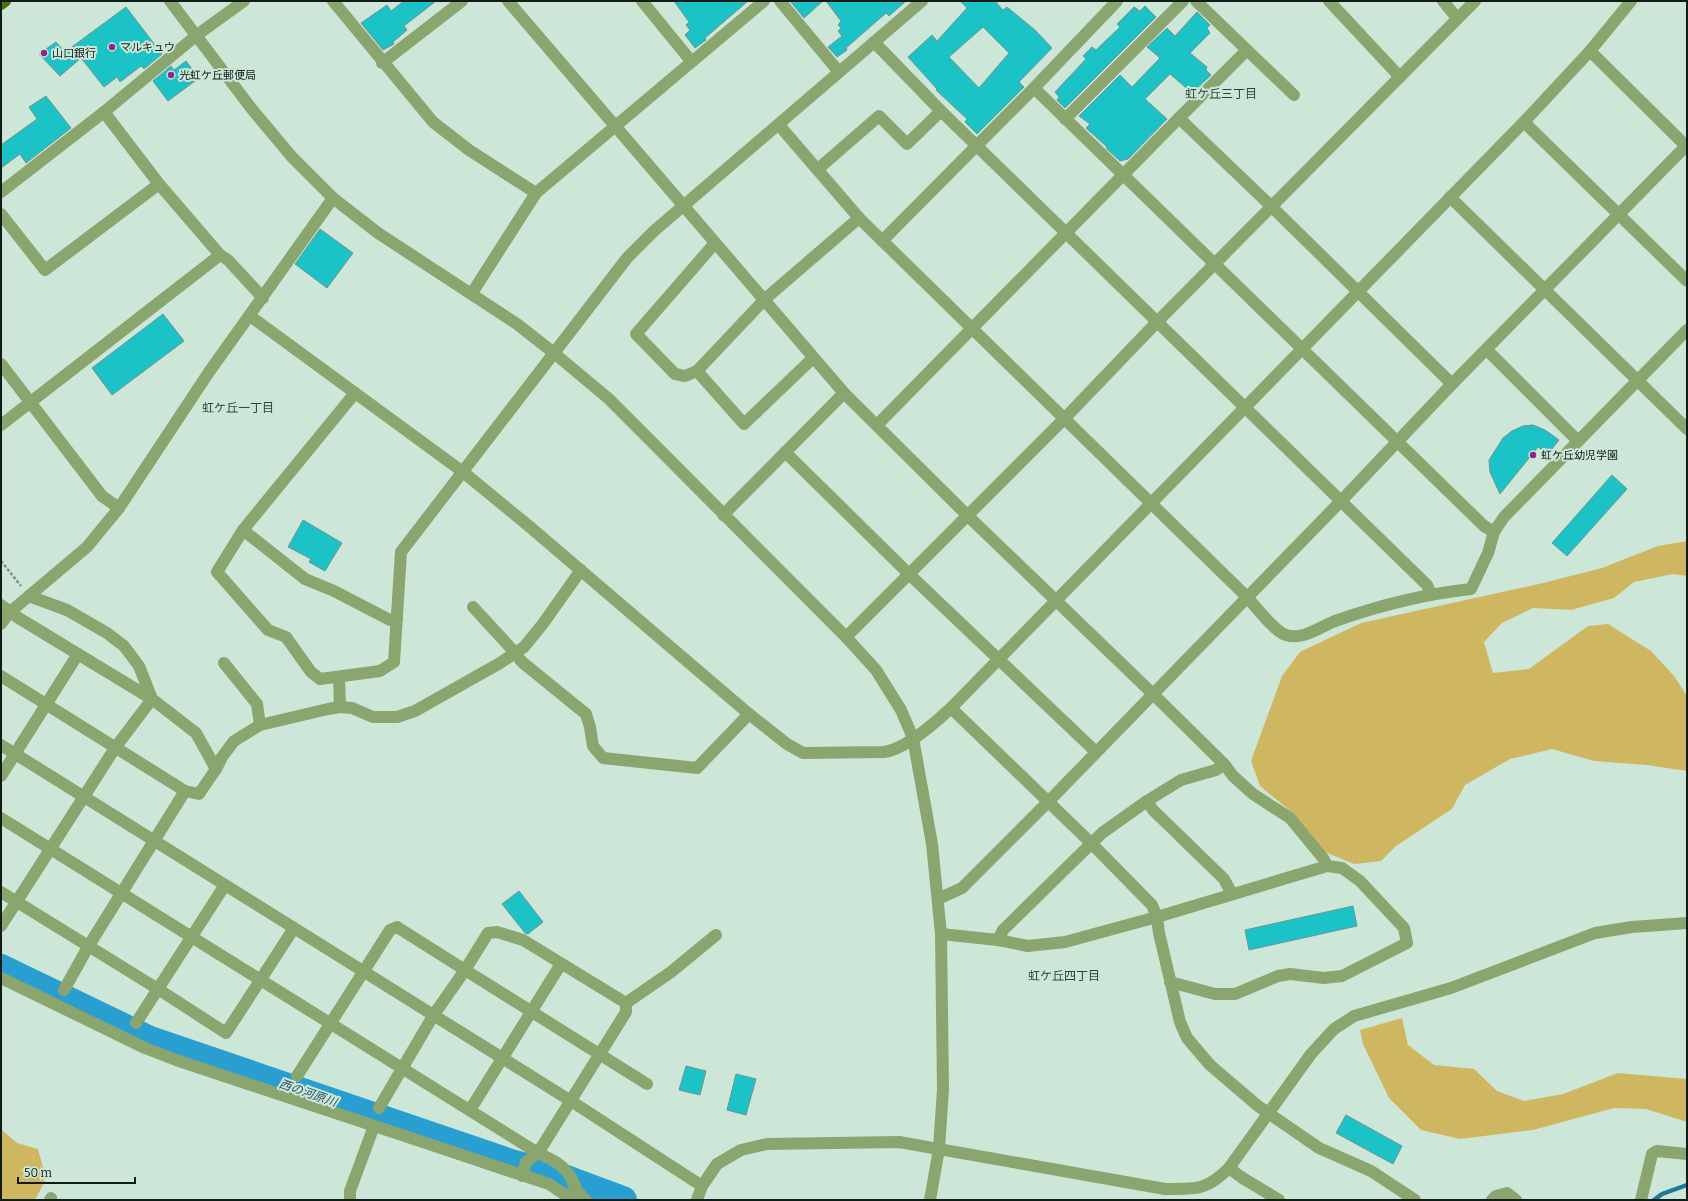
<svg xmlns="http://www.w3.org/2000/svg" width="1688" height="1201" font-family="Bitter,'Noto Sans JP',serif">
<rect width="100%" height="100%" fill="#cce7d8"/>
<!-- green -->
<g fill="#cfb762">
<path d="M1687,541V576L1673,574L1634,582L1614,598L1571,610L1533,608L1502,623L1484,642L1493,673L1529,669L1588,626L1608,624L1651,651L1674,676L1687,696V771L1647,765L1594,761L1552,749L1510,759L1465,785L1452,809L1396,846L1381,861L1354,864L1325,852L1295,815L1260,786L1251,761L1282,676L1300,652L1361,623L1539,584L1602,568L1658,546Z"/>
<path d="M1402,1018L1408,1045L1434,1065L1474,1069L1497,1091L1524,1101L1563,1094L1618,1073L1687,1079V1122L1646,1109L1614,1108L1533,1130L1460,1139L1421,1130L1389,1098L1363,1044L1360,1030Z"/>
<path d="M1,1129L17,1143L38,1149L46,1179L35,1200H1Z"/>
</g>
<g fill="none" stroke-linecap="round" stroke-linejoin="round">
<!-- stream -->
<path stroke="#217898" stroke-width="4.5" d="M1654,1200L1662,1194L1687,1185"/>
<!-- river -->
<path stroke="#289fd0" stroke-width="28" d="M1,968L150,1040L511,1163L553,1174L623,1200"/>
</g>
<!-- building -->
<g fill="#1bc3c6" stroke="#749293" fill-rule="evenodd">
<path d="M404,1H436L404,26L407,30L393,42L394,44L383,50L361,23L387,5L391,11Z"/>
<path d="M674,1H748L705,38L706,40L695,48L685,35L690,30L686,25L689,22Z"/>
<path d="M790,1H823L804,18Z"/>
<path d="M826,1H906L889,16L886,13L846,48L847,50L837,57L828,47L842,36L838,31L841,28L838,25L841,21Z"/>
<path d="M960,1H995L1003,10L1007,7L1035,30L1052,48L1019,82L1024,87L977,134L965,122L967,119L936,90L937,89L908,57L932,35L937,41L967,8ZM983,27L1009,53L979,88L949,57Z"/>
<path d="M1145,6L1156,17L1065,108L1057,100L1059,97L1055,92L1086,59L1083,56L1092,47L1096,50L1120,27L1117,24L1134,7L1140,11Z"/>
<path d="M126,7L162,54L144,69L141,66L120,82L117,77L104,87L81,58L60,76L39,54L56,42L65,52Z"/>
<path d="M1197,12L1210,25L1207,28L1210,33L1190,53L1207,67L1206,70L1211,75L1192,93L1170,74L1145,99L1167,119L1128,159L1120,161L1106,148L1107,147L1086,128L1090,124L1079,116L1120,75L1132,87L1160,58L1147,47L1167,28L1175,36Z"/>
<path d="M186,61L199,78L168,101L153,81L171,66L174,70Z"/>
<path d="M46,96L71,128L26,163L20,154L1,168V145L37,119L29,107Z"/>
<path d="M320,229L353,253L327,288L295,264Z"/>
<path d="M163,314L184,341L112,395L92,368Z"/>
<path d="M1533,425L1545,430L1559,440L1548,454L1538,447L1500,494L1490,472L1489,460L1503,438L1512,431L1523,426Z"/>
<path d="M1612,475L1627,489L1567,556L1552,543Z"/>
<path d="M303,520L342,543L325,571L309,562L311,559L288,547Z"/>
<path d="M519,891L543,922L528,934L525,933L502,904Z"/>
<path d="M1353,906L1357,926L1249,950L1245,930Z"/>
<path d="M686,1066L706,1071L700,1095L679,1090Z"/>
<path d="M736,1074L756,1079L746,1115L727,1110Z"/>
<path d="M1346,1115L1402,1146L1393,1164L1336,1133Z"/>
</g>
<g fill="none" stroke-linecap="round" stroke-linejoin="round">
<!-- path -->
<path stroke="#7d9086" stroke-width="2.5" stroke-dasharray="3 2" stroke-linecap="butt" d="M1,561L21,586"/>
<!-- minor -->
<g stroke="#8ba56e" stroke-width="12">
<path d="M170,1L251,108L292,157L333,198L378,233L517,324L554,353L609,399L846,637L876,670L901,710L913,738L932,844L941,934L943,1089L939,1149L930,1200"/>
<path d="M333,1L433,122L469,150L536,193"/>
<path d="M508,1L844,393L968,516L1153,694L1224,764L1216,770L1181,780L1147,801L1102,833L1003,930L998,940"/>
<path d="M642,1L691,61"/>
<path d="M780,1L839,72"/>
<path d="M1329,1L1400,77"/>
<path d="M1443,1L1457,18"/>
<path d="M874,42L941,111L1427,585L1431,594"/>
<path d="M1247,50L1294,95"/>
<path d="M1590,51L1687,147"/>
<path d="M382,63L462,1"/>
<path d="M1034,88L1484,526L1494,532"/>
<path d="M104,112L159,184L220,255L228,260L263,298"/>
<path d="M1179,118L1271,206L1452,384"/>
<path d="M1065,119L1183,1"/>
<path d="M1524,122L1687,281"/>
<path d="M779,125L859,218L1247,597C1256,607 1274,631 1286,635C1304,641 1322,625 1338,620C1381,605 1425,594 1471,589L1488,553L1494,532L1504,517L1687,330"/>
<path d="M818,169L879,116L907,144L941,111"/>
<path d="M1,192L104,112L197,35L244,1"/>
<path d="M1450,197L1687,429"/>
<path d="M1,214L45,270L159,184"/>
<path d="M882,241L1034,88L1117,1"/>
<path d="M715,243L636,334L675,374L685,376L697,371L765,299L859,218"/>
<path d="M472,293L536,193L764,1"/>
<path d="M250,316L463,472L530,527L749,714L787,744L803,753L884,752C906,749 935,723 951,708L1524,122L1590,51L1631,1"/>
<path d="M1487,350L1578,441"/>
<path d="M1,364L102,496L119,508"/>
<path d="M697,371L744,424L813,358"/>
<path d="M355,393L243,530L217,572L268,630L286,637L311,672L320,679L380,671L394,662L401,552L627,258L654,231L922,1"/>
<path d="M1,425L220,255"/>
<path d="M877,425L1179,118L1247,50L1196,1"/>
<path d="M785,452L910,575L1096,752"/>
<path d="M723,515L844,393"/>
<path d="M243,530L305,579L334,591L390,620H397"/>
<path d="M29,596L67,610L107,633L124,646L139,666L152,699L196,733L216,769"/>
<path d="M1,605L17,617L152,699L115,748L1,926"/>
<path d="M473,607L508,645L522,662L586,714L590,727L593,746L603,758L697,768L749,714"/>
<path d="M1,624L10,612L87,547L119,508L209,372L333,198"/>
<path d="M846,637L1064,419L1157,322L1475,1"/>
<path d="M224,663L257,704L260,725"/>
<path d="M1,676L185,791L199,794L216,769L222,757L234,741L260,725L328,709L340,707L352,708L373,717H397L415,711L500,663L524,647L542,625L581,570"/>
<path d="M339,678L340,707"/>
<path d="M951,708L1091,843L1152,905L1157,917L1159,933L1180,1022L1187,1038L1210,1065L1258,1106L1319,1148L1371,1171L1415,1200"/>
<path d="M1,745L571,1101L702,1186"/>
<path d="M1224,764L1233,776L1253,794L1290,818L1323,858L1327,866"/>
<path d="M1,776L78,654"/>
<path d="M1147,801L1153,810L1224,879L1232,894"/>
<path d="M1,818L538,1153C551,1159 562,1164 570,1176C575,1184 577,1195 586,1200"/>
<path d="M1,892L158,989L226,1033L294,928"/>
<path d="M938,899L962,888L1048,802L1341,501L1452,384L1686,146"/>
<path d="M941,934L998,940L1028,946L1065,942L1157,917L1327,866L1342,868L1360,881L1404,928L1407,943L1342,976L1324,978L1290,974L1278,976L1235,994H1215L1170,982"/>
<path d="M1,978L145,1048L176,1060L549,1184L564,1194L578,1193"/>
<path d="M64,990L88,947L185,791"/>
<path d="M626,1003L523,940L497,932L488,933L465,970L647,1084"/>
<path d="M626,1003L671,972L716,935"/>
<path d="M136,1023L225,885"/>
<path d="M297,1076L390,930L397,927L465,970L433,1016L379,1108"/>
<path d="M470,1110L561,964"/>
<path d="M1229,1168L1241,1177L1279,1200"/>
<path d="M522,1176L526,1162L538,1153L626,1012V1003"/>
<path d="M50,1200L51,1198"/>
<path d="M350,1200V1191L374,1126"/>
<path d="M697,1200L702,1186L717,1164L741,1150L767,1144L899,1142L1165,1189C1196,1189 1206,1191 1229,1168L1311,1054L1334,1029L1354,1016L1451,988L1595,933L1632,927L1687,923"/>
<path d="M1492,1200L1496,1196L1507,1193L1516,1200"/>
<path d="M1641,1200L1652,1154L1657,1151L1687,1154"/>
</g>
<!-- major -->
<path stroke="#4c6f0f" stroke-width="12" d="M1,4L5,1"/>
</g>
<!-- markers -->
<g fill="#932586" stroke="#cce7d8" stroke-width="1.5">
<circle cx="112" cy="47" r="4"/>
<circle cx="44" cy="53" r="4"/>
<circle cx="171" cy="75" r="4"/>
<circle cx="1533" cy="455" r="4"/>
</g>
<g text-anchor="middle" stroke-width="4" stroke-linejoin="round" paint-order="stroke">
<!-- poi labels -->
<g font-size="11" fill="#121c17" stroke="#cce7d8" text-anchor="start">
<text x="120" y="51">マルキュウ</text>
<text x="52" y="57">山口銀行</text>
<text x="179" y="79">光虹ケ丘郵便局</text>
<text x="1541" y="459">虹ケ丘幼児学園</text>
</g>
<!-- neighbourhood labels -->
<g font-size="12" fill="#2d4439" stroke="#cce7d8">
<text x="1221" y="98">虹ケ丘三丁目</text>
<text x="238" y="412">虹ケ丘一丁目</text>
<text x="1064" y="980">虹ケ丘四丁目</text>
</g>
<!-- water labels -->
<g font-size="12" font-style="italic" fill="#235166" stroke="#cce7d8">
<text transform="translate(308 1093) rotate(19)" y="4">西の河原川</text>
</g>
</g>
<!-- border -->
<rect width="1688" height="1201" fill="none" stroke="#121c17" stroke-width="4"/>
<!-- scale -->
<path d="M18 1177v6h117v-6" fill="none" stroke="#121c17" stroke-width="2"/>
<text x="24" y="1177" font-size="12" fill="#121c17" stroke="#cce7d8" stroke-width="3" paint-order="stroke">50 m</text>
</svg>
